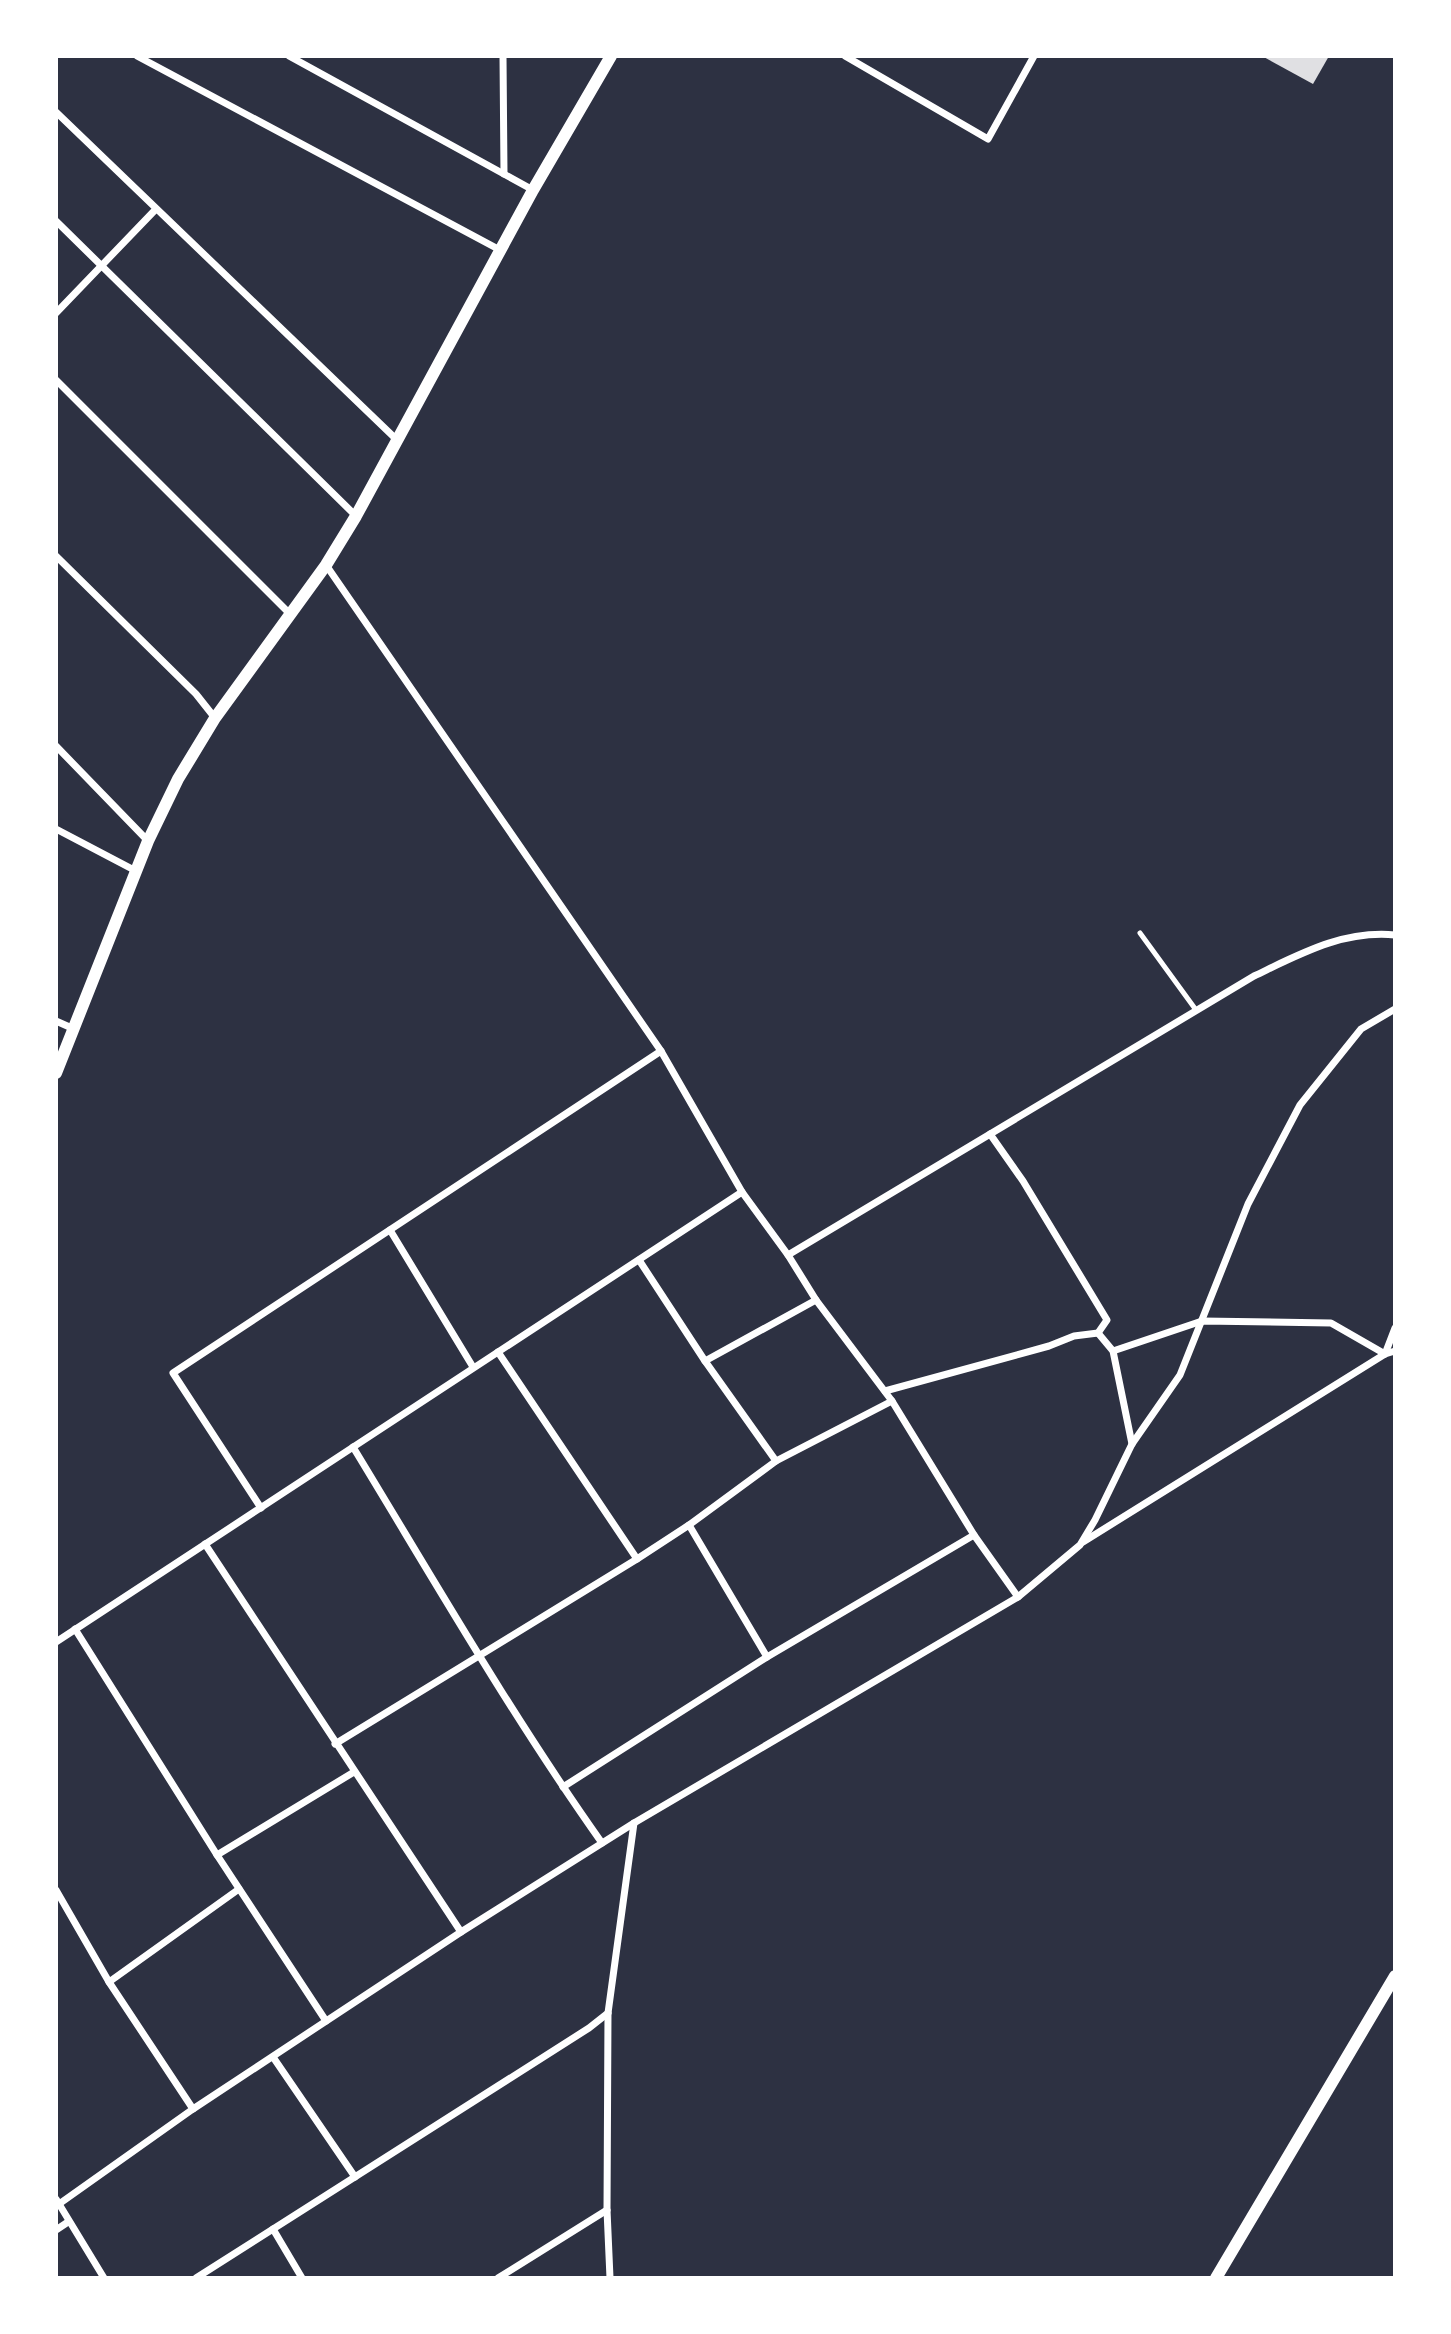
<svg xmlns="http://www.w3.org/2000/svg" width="1451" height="2334" font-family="'Archivo Narrow',sans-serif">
<rect width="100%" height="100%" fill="#2d3142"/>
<!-- building -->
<path fill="#e0e0e3" d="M1262,56H1329L1313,84Z"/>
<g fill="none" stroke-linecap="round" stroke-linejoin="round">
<!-- service -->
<path stroke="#fff" stroke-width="5" d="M1140,933L1196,1010"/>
<!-- minor -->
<g stroke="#fff" stroke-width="7">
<path d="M137,56L500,250"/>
<path d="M289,56L533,190"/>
<path d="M503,56L504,174"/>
<path d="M845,56L988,139L1034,56"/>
<path d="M56,112L396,439"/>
<path d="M56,221L356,516"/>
<path d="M56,313L156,209"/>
<path d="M56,380L291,615"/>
<path d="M56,556L196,694L215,718"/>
<path d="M326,565L661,1051L742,1192L788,1255L816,1300L892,1401L974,1535L1018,1597"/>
<path d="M56,746L148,841"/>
<path d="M56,829L136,871"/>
<path d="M56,1021L74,1029"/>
<path d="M390,1230L473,1367"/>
<path d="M788,1255L1254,976C1300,954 1343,930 1395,935"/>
<path d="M639,1260L705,1361L776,1461"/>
<path d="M1098,1333L1113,1351L1132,1444"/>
<path d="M1113,1351L1202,1321L1331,1323L1385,1354L1395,1328"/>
<path d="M498,1352L637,1559"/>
<path d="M705,1361L816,1300"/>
<path d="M885,1391L1049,1346L1074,1336L1098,1333L1107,1320L1023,1181L990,1134"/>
<path d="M353,1447C434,1580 512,1716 602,1843"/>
<path d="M261,1508L173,1373L661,1051"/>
<path d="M689,1525L767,1657"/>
<path d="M1083,1542L1385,1354L1395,1351"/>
<path d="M205,1544L461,1932"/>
<path d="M75,1629L217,1855L326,2021"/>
<path d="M56,1642L742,1192"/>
<path d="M335,1744L637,1559L689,1525L776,1461L892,1401"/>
<path d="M563,1787L767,1657L974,1535"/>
<path d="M217,1855L354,1772"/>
<path d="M56,1890L109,1982L193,2109"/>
<path d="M109,1982L239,1889"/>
<path d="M273,2057L355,2177"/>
<path d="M56,2199L104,2278"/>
<path d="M59,2204L193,2109L461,1932L634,1823L1018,1597L1080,1545L1095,1520L1132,1444L1180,1375L1248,1204L1300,1105L1361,1029L1395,1009"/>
<path d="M273,2229L302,2278"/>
<path d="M56,2230L68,2222"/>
<path d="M196,2278L589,2028L608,2013"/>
<path d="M498,2278L607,2210"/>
<path d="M610,2278L607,2210L608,2013L634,1823"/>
</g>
<!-- tertiary -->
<g stroke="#fff" stroke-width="12">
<path d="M56,1073L148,841L178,779L215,718L326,565L356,516L533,190L611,56"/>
<path d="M1216,2278L1395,1976"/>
</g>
</g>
<!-- border -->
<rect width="1451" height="2334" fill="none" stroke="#ffffff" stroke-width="116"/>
</svg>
